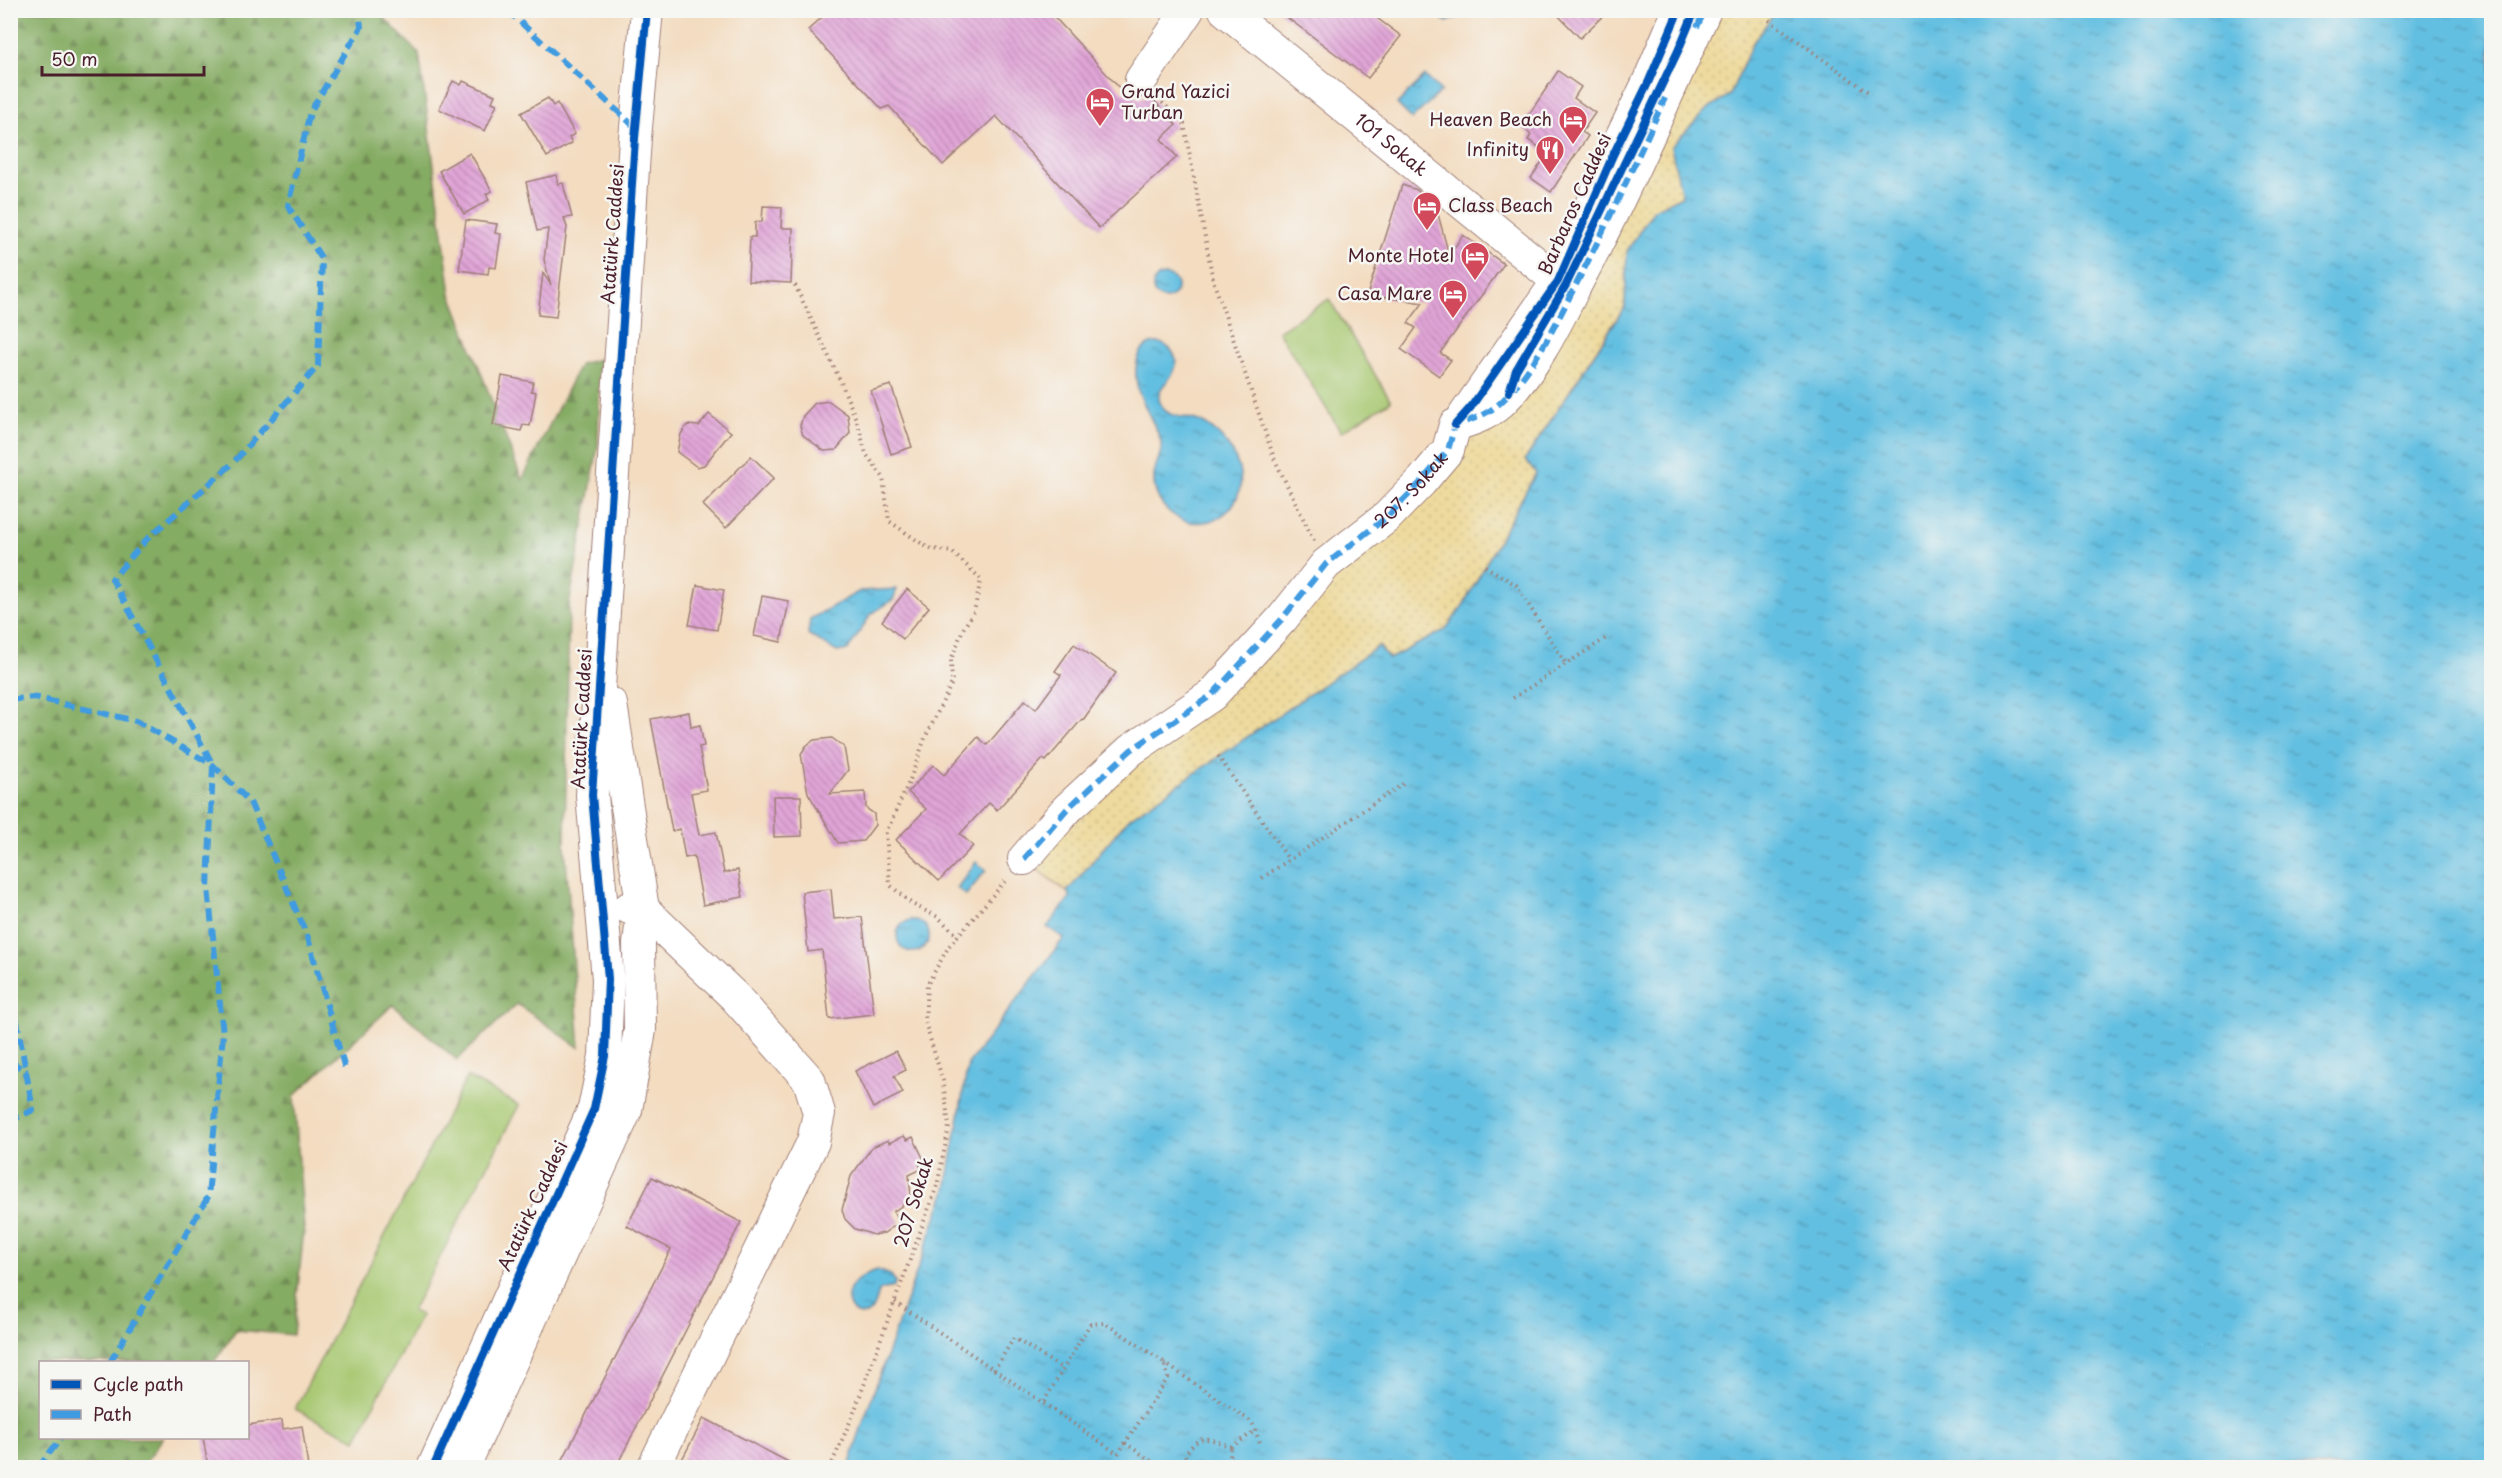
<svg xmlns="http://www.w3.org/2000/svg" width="2502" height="1478" font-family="'Playpen Sans',sans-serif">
<defs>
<pattern id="forest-firs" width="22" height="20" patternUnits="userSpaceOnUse" patternTransform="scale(1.5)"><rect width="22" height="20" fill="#85ac63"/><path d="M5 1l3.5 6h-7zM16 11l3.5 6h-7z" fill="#6f8b52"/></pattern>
<pattern id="sand-dots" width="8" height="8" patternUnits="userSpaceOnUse" patternTransform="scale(1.5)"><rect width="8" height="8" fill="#eeda9e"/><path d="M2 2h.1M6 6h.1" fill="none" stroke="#cebb88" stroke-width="1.8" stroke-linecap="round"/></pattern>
<pattern id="water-ripples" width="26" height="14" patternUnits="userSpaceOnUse" patternTransform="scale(1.5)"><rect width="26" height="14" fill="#63bfe1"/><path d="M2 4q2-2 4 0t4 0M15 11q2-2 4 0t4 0" fill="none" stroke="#549bb7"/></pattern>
<pattern id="building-back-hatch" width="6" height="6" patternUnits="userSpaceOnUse" patternTransform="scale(1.5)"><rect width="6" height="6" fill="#e1a5d8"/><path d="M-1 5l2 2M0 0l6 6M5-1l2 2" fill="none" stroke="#b886af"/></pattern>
</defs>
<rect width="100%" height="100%" fill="#f6f6f2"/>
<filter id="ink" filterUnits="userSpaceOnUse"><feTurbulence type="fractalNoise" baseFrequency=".0167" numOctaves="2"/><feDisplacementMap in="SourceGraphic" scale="12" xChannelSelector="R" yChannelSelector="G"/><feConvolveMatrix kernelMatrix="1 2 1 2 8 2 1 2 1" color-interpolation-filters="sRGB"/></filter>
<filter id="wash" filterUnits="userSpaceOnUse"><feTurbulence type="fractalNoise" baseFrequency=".008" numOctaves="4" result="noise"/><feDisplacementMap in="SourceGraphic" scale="24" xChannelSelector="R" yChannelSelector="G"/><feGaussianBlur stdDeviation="1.35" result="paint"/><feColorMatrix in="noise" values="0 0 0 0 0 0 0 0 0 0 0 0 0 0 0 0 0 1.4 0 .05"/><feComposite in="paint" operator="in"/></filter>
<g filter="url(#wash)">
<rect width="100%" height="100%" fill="#f3dcc0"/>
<!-- grass -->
<g fill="#a7c871" stroke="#78744e" stroke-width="1.5">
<path d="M1329,299L1391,401L1341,432L1278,331Z"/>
<path d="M467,1077L519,1105L412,1311L421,1315L356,1440L295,1409Z"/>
</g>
<!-- forest -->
<path fill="url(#forest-firs)" stroke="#686647" stroke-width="1.5" d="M10,11H377L419,53L451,294L522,480L580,364L600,359L598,447L569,605L565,844L580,1048L517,1004L457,1060L393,1005L294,1096L304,1229L293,1335L236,1330L214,1362H40V1438H163L142,1467H11Z"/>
<!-- sand -->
<path fill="url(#sand-dots)" stroke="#9c7c64" stroke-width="1.5" d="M1705,11H1776L1752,44L1730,95L1707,109L1682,196L1654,209L1627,251L1625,306L1525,460L1536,473L1461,609L1445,630L1389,659L1379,646L1127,820L1067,892L1024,859L1421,482Z"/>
<!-- water -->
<g fill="url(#water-ripples)" stroke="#566f86" stroke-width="1.5">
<path d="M1429,11H1466L1465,14L1447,22Z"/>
<path d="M1776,11H2491V1467H849L864,1419L946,1190L968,1064L1064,938L1047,927L1071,896L1067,892L1127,820L1379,646L1389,659L1445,630L1461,609L1536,473L1525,460L1625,307L1627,251L1654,209L1682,196L1671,147L1707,109L1730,95L1752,44Z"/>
<path d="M1425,76L1441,91L1412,119L1397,104Z"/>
<circle cx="1165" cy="287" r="12"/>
<path d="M1160,343C1172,347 1180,359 1174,371C1168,384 1152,390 1162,407C1171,420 1189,415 1203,423C1229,438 1252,474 1234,503C1228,513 1216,521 1204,522C1178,526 1153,505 1154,477C1154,464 1165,452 1160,438C1154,422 1144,408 1139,392C1133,374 1134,341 1160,343Z"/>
<path d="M897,589L893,600L871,614L848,650L837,652L808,634L810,619L860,591Z"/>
<path d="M976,862L986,870L966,895L957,888Z"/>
<circle cx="913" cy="936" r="16"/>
<path d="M877,1270L891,1275L895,1281L894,1287L880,1290C876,1296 878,1301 874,1307C855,1333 825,1286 877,1270Z"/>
</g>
<g id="blocks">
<!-- building -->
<g fill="url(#building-back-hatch)">
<path d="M830,10H1048L1124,93L1127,90L1131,95L1139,98L1150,96L1176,125L1161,139L1177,157L1099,228L996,116L943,165L889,106L882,109L808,30Z"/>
<path d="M1277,10H1366L1401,36L1368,78Z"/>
<path d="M1553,10H1609L1580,38Z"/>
<path d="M1558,71L1581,87L1574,98L1595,113L1582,132L1588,136L1551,192L1531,178L1548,153L1528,140L1531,135L1521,126Z"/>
<path d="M453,81L461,85L463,81L495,95L492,102L497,104L485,131L439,109Z"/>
<path d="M548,98L553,106L557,103L575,134L569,137L572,143L547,157L521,113Z"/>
<path d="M470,153L492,191L486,194L489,200L464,214L439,171Z"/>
<path d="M556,175L558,184L563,183L572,217L564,218L567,227L556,317L538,315L543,273L551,285L544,260L548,229L537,231L526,182Z"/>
<path d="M1402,185L1417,190L1438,214L1449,255L1463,235L1504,264L1440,353L1451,360L1439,376L1401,349L1416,328L1408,323L1423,303L1383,297L1368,292Z"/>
<path d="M763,206L782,207L781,228H793L791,283L748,281L750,237H755V222H762Z"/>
<path d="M466,220L497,224L495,233L501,234L496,268L489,267L488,274L459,270Z"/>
<path d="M502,376L533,382L531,391L536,392L530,426L523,425L521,431L493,425Z"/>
<path d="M891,385L912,447L891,454L871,391Z"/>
<path d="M829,401L848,415L850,433L836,450L824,451L803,435L800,426L803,416L815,403Z"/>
<path d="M709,414L731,432L704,465L697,467L677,452L681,434L687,425L699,426Z"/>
<path d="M751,456L774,478L726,528L703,505Z"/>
<path d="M697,585L724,590L717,630L689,625Z"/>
<path d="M907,589L929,607L903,639L882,621Z"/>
<path d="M762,596L789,601L781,642L754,636Z"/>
<path d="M1074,644L1116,673L1083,720L1082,719L1046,761L1043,759L997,810L989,803L960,834L973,846L939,881L896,840L926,809L908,792L933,765L944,775L978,737L987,745L1025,700L1036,709L1061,675L1055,671Z"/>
<path d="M689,712L691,727L700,725L704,746L699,747L707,790L691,793L699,835L716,832L724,873L738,870L743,897L703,905L694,856L685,858L680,829L672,831L651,719Z"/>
<path d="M832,738L844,747L848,770L830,794L865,792L866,808L874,814L875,825L863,841L838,843L808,793L801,754L806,746L814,740Z"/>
<path d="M773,796H801L802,836L774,837Z"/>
<path d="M831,889L834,919L862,917L874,1014L829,1019L822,950L808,952L802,892Z"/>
<path d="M896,1051L906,1070L894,1076L903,1093L873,1108L855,1071Z"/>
<path d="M904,1136L907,1140L913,1137L925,1162L919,1164L922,1169L909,1175L911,1196L907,1202L893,1212L900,1222L884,1233L874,1235L855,1229L845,1219L842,1210L851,1176L872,1147L888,1140L889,1143Z"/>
<path d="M652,1177L741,1222L616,1467H559L671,1249L627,1226Z"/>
<path d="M704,1418L798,1467H678Z"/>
<path d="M282,1420L283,1429L302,1426L308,1467H208L203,1437H248V1425Z"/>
</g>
</g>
</g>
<g filter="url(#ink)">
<use href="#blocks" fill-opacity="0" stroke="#9e7e76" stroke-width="1.5"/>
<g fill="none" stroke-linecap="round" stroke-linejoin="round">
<!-- minor casing -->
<g stroke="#9e7e76" stroke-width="34">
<g id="minor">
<path id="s1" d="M1225,10L1558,281"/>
<path d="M1141,80L1188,10"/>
<path d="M1464,416L1558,281L1613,155L1648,83L1679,10"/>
<path id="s2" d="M1024,859L1067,809L1131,750L1212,695L1282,619L1326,564L1387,517L1421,482L1448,450L1455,425C1471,420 1487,415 1500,403C1531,374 1555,326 1574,288C1622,198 1663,104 1705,10"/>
<path d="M629,908L643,909L735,997L809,1080L819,1113L813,1142L653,1468"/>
<path d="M433,1468L594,1109L605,1056L608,979L592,795L635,138L647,10"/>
<path d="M463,1468L626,1110L640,1030L639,944L643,909L611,704"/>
</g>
</g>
<!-- path -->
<g stroke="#9e7e76" stroke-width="4" stroke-dasharray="1.5 4.5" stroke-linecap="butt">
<path d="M1769,20L1871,94"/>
<path d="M1158,98L1184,124L1213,280L1274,458L1314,541"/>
<path d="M795,285L840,380L858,424L866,454L883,477L889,521L928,548L952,552L981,579L974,612L963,629L951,660L952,683L925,738L910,780L886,833L890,885L912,904L938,917L958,936"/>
<path d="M1485,566L1516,585L1566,664"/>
<path d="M1513,698L1608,637"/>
<path d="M1218,756L1289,860"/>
<path d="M1262,878L1403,784"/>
<path d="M895,1302L1118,1454L1168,1378L1164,1362L1105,1323L1090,1324L1043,1403"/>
<path d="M1164,1363L1252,1422L1260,1443"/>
<path d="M994,1370L1014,1338L1063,1369"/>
<path d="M1125,1443L1162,1468"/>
<path d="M1231,1447L1255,1431"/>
<path d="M830,1468L853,1415L937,1186L949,1127L943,1081L925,1022L927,985L949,946L1008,878"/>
<path d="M1189,1468L1185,1455C1200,1432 1208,1438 1231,1447"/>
<path d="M1229,1468L1231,1447"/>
</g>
<!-- minor -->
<use href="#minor" stroke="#fff" stroke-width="32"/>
<!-- quiet -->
<g stroke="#409be1" stroke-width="6" stroke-dasharray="12 6" stroke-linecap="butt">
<path d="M507,10L636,128"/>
<path d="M1697,27L1705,10"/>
<path d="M10,700L33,697L136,721L213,765L250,802L308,938L345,1069"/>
<path d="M1024,859L1067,809L1131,750L1212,695L1282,619L1326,564L1387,517L1421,482L1448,450L1455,425C1471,420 1487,415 1500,403C1529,376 1552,332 1570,296C1604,232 1634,165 1665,98"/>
<path d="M10,983L33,1110L10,1121"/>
<path d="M10,1061L27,1072"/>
<path d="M110,1362L208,1197L223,1034L208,888L213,765L112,579L147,539L233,463L318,366L322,259L288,206L310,112L361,27L359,10"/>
<path d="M38,1468L61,1438"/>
</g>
<!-- cycleway casing -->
<g stroke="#f6f6f2" stroke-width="11">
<g id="cycleway">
<path d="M1509,392L1516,370L1566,285L1678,51L1695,10"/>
<path d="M1455,425L1471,407L1558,281L1613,155L1648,83L1679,10"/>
<path d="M433,1468L594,1109L605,1056L608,979L592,795L635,138L647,10"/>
</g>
</g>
<!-- cycleway -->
<use href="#cycleway" stroke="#0057b8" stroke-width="8"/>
</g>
</g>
<!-- icons -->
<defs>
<g id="hotel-pin" transform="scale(1.5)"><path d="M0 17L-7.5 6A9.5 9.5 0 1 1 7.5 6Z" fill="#d1495b" stroke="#f6f6f2"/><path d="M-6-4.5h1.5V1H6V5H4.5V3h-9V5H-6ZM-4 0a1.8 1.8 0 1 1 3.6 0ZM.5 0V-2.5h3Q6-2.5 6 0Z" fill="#fff"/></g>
<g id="restaurant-pin" transform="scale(1.5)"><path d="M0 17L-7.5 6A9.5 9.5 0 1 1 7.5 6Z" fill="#d1495b" stroke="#f6f6f2"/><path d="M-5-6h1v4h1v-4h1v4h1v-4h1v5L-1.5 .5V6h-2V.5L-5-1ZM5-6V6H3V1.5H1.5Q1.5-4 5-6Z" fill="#fff"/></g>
</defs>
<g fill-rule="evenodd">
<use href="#hotel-pin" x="1100" y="102"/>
<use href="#hotel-pin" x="1573" y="120"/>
<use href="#restaurant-pin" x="1550" y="150"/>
<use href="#hotel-pin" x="1427" y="206"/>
<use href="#hotel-pin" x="1475" y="256"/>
<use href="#hotel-pin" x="1453" y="294"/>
</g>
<g text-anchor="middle" stroke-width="5" stroke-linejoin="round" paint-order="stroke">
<!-- poi labels -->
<g font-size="18" fill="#4a1f2b" stroke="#f6f6f2" text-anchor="end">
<text x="1121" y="98" text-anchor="start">Grand Yazici<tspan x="1121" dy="21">Turban</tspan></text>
<text x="1552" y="126">Heaven Beach</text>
<text x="1529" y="156">Infinity</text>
<text x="1448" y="212" text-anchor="start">Class Beach</text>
<text x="1454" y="262">Monte Hotel</text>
<text x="1432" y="300">Casa Mare</text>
</g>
<!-- street labels -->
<g font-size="18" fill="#4a1f2b" stroke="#f6f6f2">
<text dy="6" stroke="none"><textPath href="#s1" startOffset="214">101 Sokak</textPath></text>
<text transform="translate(1575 204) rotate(-66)" y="6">Barbaros Caddesi</text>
<text transform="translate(613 234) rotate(-86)" y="6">Atatürk Caddesi</text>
<text dy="6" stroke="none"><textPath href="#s2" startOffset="538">207. Sokak</textPath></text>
<text transform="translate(582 719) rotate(-87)" y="6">Atatürk Caddesi</text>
<text transform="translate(914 1202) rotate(-73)" y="6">207 Sokak</text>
<text transform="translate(533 1206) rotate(-65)" y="6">Atatürk Caddesi</text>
</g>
</g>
<!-- margin -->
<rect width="2502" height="1478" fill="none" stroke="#f6f6f2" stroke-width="36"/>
<!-- legend -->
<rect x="39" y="1361" width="210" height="78" fill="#f6f6f2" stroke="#b1a0a2" stroke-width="1.5"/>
<rect x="51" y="1380" width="30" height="9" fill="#0057b8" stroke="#b1a0a2" stroke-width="1.5"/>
<text x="93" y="1391" font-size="18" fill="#4a1f2b">Cycle path</text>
<rect x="51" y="1410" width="30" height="9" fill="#409be1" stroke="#b1a0a2" stroke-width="1.5"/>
<text x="93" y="1421" font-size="18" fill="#4a1f2b">Path</text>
<!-- scale -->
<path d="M42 66v9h162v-9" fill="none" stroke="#4a1f2b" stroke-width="3"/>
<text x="51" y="66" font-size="18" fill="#4a1f2b" stroke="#f6f6f2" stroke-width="4.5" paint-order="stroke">50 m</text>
</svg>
